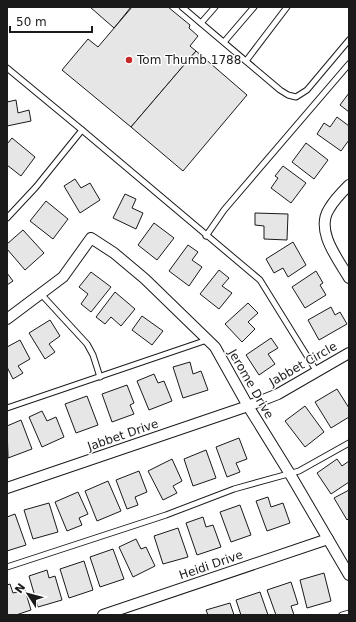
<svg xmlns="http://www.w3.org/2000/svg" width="356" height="622" font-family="'DejaVu Sans',sans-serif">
<rect width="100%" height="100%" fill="#fff"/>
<!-- building -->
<g fill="#e6e6e6" stroke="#1a1a1a">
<path d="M90,7H131L114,28Z"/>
<path d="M132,7H168L190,25L189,28L198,36L190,46L196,51L131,127L62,70L88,39L98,47Z"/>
<path d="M196,51L247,95L183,171L131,127Z"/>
<path d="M349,93V112L340,105Z"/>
<path d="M16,100L18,113L29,110L31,121L7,126V102Z"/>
<path d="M337,117L349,126V140L341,151L317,134L324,123L330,127Z"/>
<path d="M12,138L35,157L21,176L7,165V144Z"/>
<path d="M306,143L328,160L314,179L292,162Z"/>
<path d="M283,166L306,183L291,203L271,188L278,178L275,176Z"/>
<path d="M75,179L81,188L90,183L100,200L80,213L64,186Z"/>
<path d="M125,194L136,199L132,208L143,213L136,229L113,218Z"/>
<path d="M46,201L68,219L53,239L30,221Z"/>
<path d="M255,213L288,214L287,240L264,239V226L255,225Z"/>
<path d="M154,223L174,238L157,260L138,245Z"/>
<path d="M23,230L44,253L25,270L7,249V244Z"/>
<path d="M293,242L306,265L288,277L283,268L274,273L266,259Z"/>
<path d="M188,245L198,252L192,260L202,267L189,286L169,271Z"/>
<path d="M219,270L229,278L222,286L232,293L219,309L200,294Z"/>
<path d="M316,271L323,283L320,285L326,295L305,308L292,287Z"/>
<path d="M91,272L111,287L91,312L81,304L88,294L79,287Z"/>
<path d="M7,273L13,281L7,285Z"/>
<path d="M115,292L135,309L121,326L111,317L105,324L96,317Z"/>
<path d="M248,303L258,313L248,322L255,329L242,342L225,324Z"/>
<path d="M331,307L335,315L340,312L347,324L319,340L308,320Z"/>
<path d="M142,316L163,331L152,345L132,330Z"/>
<path d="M50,320L60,336L49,344L55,352L45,359L29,333Z"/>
<path d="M271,338L278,348L268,354L275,364L259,375L246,355Z"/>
<path d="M20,340L30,359L18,366L23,373L13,379L7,367V347Z"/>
<path d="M190,362L193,374L201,371L208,390L183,398L173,367Z"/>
<path d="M154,374L158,383L164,381L172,401L149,410L137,381Z"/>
<path d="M127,385L134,403L130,405L134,414L112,422L102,394Z"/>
<path d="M337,389L349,408V417L331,428L315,402Z"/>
<path d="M87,396L98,425L76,433L65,404Z"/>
<path d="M305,406L324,432L305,447L285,421Z"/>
<path d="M42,411L47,421L56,417L64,437L42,447L29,417Z"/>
<path d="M21,420L32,449L8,458L7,426Z"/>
<path d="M239,438L247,459L236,463L240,472L227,477L216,447Z"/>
<path d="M206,450L216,478L193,486L184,459Z"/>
<path d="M172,459L182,481L173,486L177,493L163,500L148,471Z"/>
<path d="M337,459L342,466L349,461V482L331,494L317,473Z"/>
<path d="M139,471L147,492L135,497L138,505L127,509L116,480Z"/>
<path d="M108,481L121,511L97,521L85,491Z"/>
<path d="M349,490V518L347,520L334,498Z"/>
<path d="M78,492L88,514L79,518L82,525L67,531L55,502Z"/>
<path d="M268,497L271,507L283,503L290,523L267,531L256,501Z"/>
<path d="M49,503L58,532L33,539L24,510Z"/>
<path d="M240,505L251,535L231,542L220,512Z"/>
<path d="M15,514L26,545L7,551V517Z"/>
<path d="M203,517L206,527L213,525L221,547L197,555L186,523Z"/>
<path d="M178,528L188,557L163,564L154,536Z"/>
<path d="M136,539L141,549L146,547L155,566L133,577L119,547Z"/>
<path d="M113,549L124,579L100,587L90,557Z"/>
<path d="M84,561L93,590L69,598L60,569Z"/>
<path d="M47,570L49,578L55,576L62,600L38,607L29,576Z"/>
<path d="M324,573L331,601L307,608L300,580Z"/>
<path d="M291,582L298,604L291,606L294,615H276L267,590Z"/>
<path d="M10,584L13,593L25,590L31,610L16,615H7V585Z"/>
<path d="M260,592L268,615H241L236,600Z"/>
<path d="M230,603L234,615H208L206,610Z"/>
</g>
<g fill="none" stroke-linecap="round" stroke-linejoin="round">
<!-- service casing -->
<g stroke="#1a1a1a" stroke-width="7">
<g id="service">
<path d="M182,7L280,90L288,95L296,97L307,90L349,40"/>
<path d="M201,23L215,7"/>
<path d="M224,42L254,7"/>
<path d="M246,61L287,7"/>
<path d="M7,68L82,130L36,187L7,218"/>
<path d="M82,130L260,280L317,372"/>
<path d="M206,236L224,210L349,64"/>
<path d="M41,294L87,344L93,355L100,377"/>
<path d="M7,408L207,340"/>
<path d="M7,567L166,515L234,489L299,471L349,443"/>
<path d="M342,615L349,613"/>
</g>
</g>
<!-- minor casing -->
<g stroke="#1a1a1a" stroke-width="12">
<g id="minor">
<path d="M349,185C342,192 334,200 329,209C315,231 338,259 349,278"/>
<path d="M7,319L63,277L91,238L114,253L145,279L215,347L248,406L290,474L349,575"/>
<path d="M7,488L248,406L278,394L349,353"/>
<path d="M103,615L328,539"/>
</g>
</g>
<!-- service -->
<use href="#service" stroke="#fff" stroke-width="5"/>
<!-- minor -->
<use href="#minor" stroke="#fff" stroke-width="10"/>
</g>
<!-- markers -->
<circle fill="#c62828" stroke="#fff" stroke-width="1.5" cx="129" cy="60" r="4"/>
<g text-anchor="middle" stroke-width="3" stroke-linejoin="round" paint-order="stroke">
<!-- poi labels -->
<g font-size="12" fill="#1a1a1a" stroke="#fff" text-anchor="start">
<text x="137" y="64">Tom Thumb 1788</text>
</g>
<!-- street labels -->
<g font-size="12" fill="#1a1a1a" stroke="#fff">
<text transform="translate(303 364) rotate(-30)" y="4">Jabbet Circle</text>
<text transform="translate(251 384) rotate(60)" y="4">Jerome Drive</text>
<text transform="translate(123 435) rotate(-19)" y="4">Jabbet Drive</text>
<text transform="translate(211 565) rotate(-19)" y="4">Heidi Drive</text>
</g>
</g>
<!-- border -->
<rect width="356" height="622" fill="none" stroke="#1a1a1a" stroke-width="16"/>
<!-- north arrow -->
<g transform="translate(28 594) rotate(306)" stroke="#ffffff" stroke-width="3" paint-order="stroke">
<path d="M0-3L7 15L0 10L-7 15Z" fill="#1a1a1a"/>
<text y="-6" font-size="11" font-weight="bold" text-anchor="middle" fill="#1a1a1a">N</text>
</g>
<!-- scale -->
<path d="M10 26v6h82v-6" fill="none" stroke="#1a1a1a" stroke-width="2"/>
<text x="16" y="26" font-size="12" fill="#1a1a1a" stroke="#ffffff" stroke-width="3" paint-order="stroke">50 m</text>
</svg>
